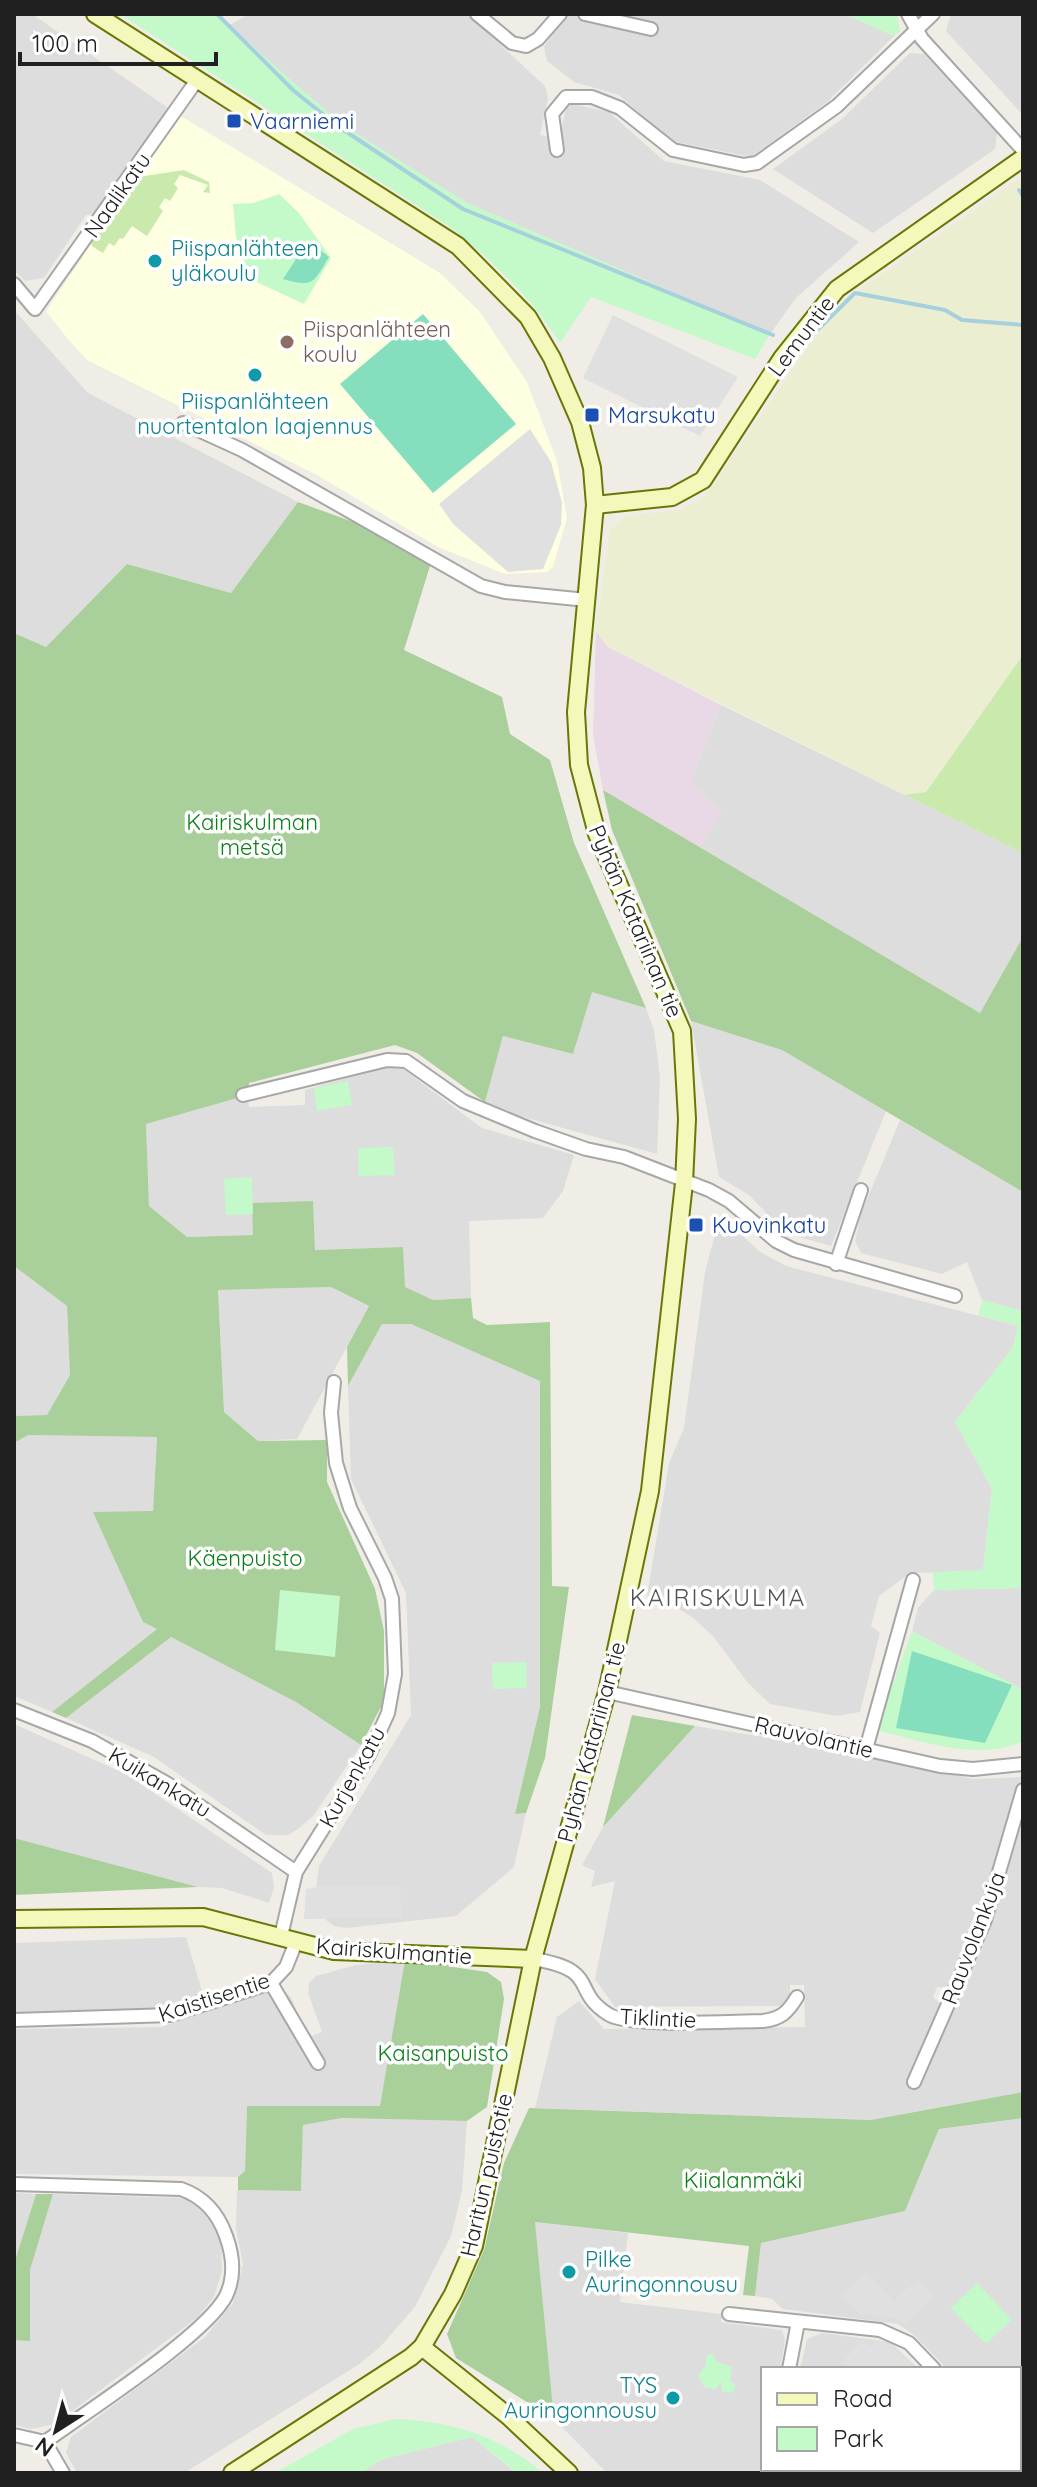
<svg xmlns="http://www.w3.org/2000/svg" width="1037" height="2487" font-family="Quicksand,sans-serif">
<rect width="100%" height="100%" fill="#f0ede6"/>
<!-- residential -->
<g fill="#dedddd">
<path d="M14,14H32L171,110L101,213L86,215L44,278L25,281L14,270Z"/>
<path d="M249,14H467L545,86L548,98L540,135L559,139L566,109L572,104L609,112L664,161L760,180L859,242L796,298L770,334L467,203L341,124L228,26Z"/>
<path d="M565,14H845L894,36L827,102L751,157L671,141L619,95L574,82L547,61L544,47Z"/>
<path d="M951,14H1023V115L946,31Z"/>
<path d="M910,53L924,54L997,133L995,149L873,233L773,169L842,119Z"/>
<path d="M14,310L88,393L298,502L231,593L127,564L46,647L14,633Z"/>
<path d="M721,705L1023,853V937L980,1013L699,847L722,812L690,782Z"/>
<path d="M592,991L646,1008L654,1030L660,1077L657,1154L498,1110L485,1102L503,1036L573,1054Z"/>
<path d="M691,1021L782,1050L886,1111L831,1246L799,1237L779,1226L749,1195L719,1177Z"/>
<path d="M396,1064L482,1128L574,1155L563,1191L543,1218L469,1221L471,1298L433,1300L404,1287L403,1247L315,1250L313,1201L254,1235L187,1237L149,1206L146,1124L248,1095L249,1107L305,1105V1090Z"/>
<path d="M900,1120L1023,1192V1311L982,1300L967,1262L942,1274L861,1253L855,1241L861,1214Z"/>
<path d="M720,1215L759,1251L786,1266L1018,1326L1013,1347L955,1422L992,1489L983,1571L910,1573L879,1596L871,1626L880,1633L860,1712L837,1716L770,1704L748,1683L713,1636L692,1617L671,1604L647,1596L669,1463L684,1428L705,1272Z"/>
<path d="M14,1266L67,1306L70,1375L47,1415L14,1416Z"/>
<path d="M331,1287L369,1306L297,1439L258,1441L224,1412L218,1290Z"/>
<path d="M382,1324H411L540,1381V1707L515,1814L526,1813L514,1867L456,1916L346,1928L334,1926L313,1910L319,1866L411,1715L406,1593L351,1479L348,1386Z"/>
<path d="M28,1435L157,1437L153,1512L94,1513L157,1629L52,1712L14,1696V1443Z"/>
<path d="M1023,1588V1690L912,1631L918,1608L934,1590Z"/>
<path d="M171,1637L296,1702L361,1745L313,1816L298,1829L288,1835H266L154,1757L66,1718Z"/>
<path d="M14,1724L126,1774L272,1873L274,1887L269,1903L222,1888L198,1887L14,1838Z"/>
<path d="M695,1726L815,1745L973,1779L1021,1777L1018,1796L952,1988L937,1987L933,1997L944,2007L908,2083L917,2087L983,1946L1023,1815V2092L871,2120L535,2108L557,2017L579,2001L604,2029L805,2027L804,1985H790V1998L780,2006L615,2007L595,1979L615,1881L591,1887L595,1871L582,1865L603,1827Z"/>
<path d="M186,1937L204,1998L158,2012L14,2014V1943Z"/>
<path d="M405,1960L380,2106H247L245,2172L238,2177L14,2174V2029L161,2027L274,1990L286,1992L292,1999L307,2038L322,2032L308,1993L309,1983L316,1976L356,1965Z"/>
<path d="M342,2118L467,2121L462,2191L451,2236L415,2307L380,2347L358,2365L184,2473H77L66,2453L71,2437L205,2337L233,2303L243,2264L236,2228L237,2190L301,2191L303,2125Z"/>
<path d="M1023,2118V2427L1020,2430L1019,2369H947L914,2335L898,2324L783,2309L772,2299L755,2296L761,2243L905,2211L939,2129Z"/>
<path d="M14,2193L36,2194L14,2264Z"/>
<path d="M53,2194L183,2198L195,2204L212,2222L221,2243L222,2271L214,2297L198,2317L55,2424L31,2429L14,2425V2340H30V2270Z"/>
<path d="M534,2222L628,2233L620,2302L722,2314L721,2322L782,2330L785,2340L780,2369H763V2454L759,2473H607L554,2419Z"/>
<path d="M822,2333L890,2342L919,2369H800L807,2339Z"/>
<path d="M472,2437L516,2473H360L383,2459Z"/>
<path d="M780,2469H1014L1017,2473H780Z"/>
</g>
<!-- industrial -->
<path fill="#e9d8e6" d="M596,631L608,647L721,705L690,782L723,812L699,847L603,790L593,735Z"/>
<!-- education -->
<path fill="#feffe1" d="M179,115L440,273L480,312L527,382L557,461L567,518L553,567L547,572L505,574L438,547L317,475L87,360L67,338L46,311Z"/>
<!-- farmland -->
<path fill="#eceed2" d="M1023,176V655L925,792L905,795L608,647L596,631L610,530L626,516L681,510L706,495L828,318L846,299Z"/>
<!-- grass -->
<g fill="#c9e9ad">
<path d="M184,170L209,182L210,193L203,192L208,185L180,175L174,184L178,188L170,201L165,198L159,207L163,211L147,236L132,226L123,239L120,238L114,246L109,243L103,253L92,246L91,239L138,177Z"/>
<path d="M1023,655V853L905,795L926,792Z"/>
</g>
<!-- forest -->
<g fill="#a9cf9b">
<path d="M298,502L395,537L430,566L404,650L502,697L510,734L550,760L574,843L646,1008L592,992L573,1054L503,1036L485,1102L417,1053L395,1045L249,1083L248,1095L146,1124L149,1206L187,1237L253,1235L252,1203L313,1201L315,1250L403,1247L405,1287L433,1300L471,1298L473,1318L487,1325L550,1322L552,1586L569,1587L545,1758L526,1813L515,1814L540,1707V1381L411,1324H382L348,1386L347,1347L369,1306L331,1287L218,1290L224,1412L258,1441L327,1440V1482L375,1589L384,1631V1701L361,1745L296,1702L171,1637L66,1718L52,1712L157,1629L143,1622L93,1512L153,1511L157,1437L28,1435L14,1443V1416L47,1415L70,1375L67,1306L14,1266V633L46,647L127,564L231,593Z"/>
<path d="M603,790L980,1013L1023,937V1192L782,1050L691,1021L612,830Z"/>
<path d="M632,1715L695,1726L603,1827Z"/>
<path d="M14,1838L198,1887L14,1895Z"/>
<path d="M405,1960L487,1972L501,1982L504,1999L487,2107L467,2121L342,2118L303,2125L301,2191L238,2190V2177L245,2171L247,2106H380Z"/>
<path d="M1023,2092V2118L939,2129L905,2211L761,2243L755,2296L743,2295L749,2246L535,2222L554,2419L456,2358L447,2334L484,2250L504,2163L529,2108L871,2120Z"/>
<path d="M36,2194H53L30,2270V2341L14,2340V2264Z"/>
</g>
<!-- park -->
<g fill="#c4f9ca">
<path d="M120,14H216L341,124L467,203L770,334L755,359L591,297L560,343C531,297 490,258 447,225Z"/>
<path d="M845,14H897L900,31L894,36Z"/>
<path d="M279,194L299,213L331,258L304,304L250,279L236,237L233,204L253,203Z"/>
<path d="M348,1081L352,1105L317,1111L314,1088Z"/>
<path d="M393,1147L395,1175L359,1176L358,1148Z"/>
<path d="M252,1177L253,1214L226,1215L224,1179Z"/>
<path d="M982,1300L1023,1311V1588L934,1590L933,1572L983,1570L992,1489L955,1422L1013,1347L1018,1326L978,1315Z"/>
<path d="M280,1590L340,1596L335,1657L275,1650Z"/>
<path d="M912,1631L1023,1690V1741C978,1762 922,1741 876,1730Z"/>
<path d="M526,1662L527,1688L493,1689L492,1663Z"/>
<path d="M977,2283L1012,2320L986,2344L951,2308Z"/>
<path d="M712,2354L717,2362L732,2367L730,2381L736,2385L733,2393L722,2391L721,2381L716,2389L704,2387L698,2376L706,2365V2356Z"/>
<path d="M395,2419C452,2421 500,2436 543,2473H517L472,2437L383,2459L360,2473H275L353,2429Z"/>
</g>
<!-- pitch -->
<g fill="#85debe">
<path d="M308,241L329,257C313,283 314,288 283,279Z"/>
<path d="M423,314L516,424L433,493L340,384Z"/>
<path d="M912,1651L1012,1685L985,1743L896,1728Z"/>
</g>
<!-- parking -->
<g fill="#e0e0e0">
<path d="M613,315L738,377L700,436L583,378Z"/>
<path d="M530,429L551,462L562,503L561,525L543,569L508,572L453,524L439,504Z"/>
<path d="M322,1886H400L402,1918L304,1919L306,1889Z"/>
<path d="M866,2272L894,2300L918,2279L933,2296L905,2324L899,2319L865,2314L862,2316L841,2296Z"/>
<path d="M863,2340L870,2347L877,2340L891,2344L918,2369H849L842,2362Z"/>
</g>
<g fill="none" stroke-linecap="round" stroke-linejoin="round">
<!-- stream -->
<g stroke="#a7d0dd" stroke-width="4">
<path d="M217,14L294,91L339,127L463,209L773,335"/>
<path d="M1019,190L1023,196"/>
<path d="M803,344L855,293L945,310L962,320L1023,325"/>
</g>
<!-- street casing -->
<g stroke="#a7a7a7" stroke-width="16">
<g id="street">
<path d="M477,14L512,43L526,46L538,39L560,14"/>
<path d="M585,14L651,29"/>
<path d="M908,14L922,39L1023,150"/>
<path d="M557,150L552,114L566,97H592L620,108L673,150L744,165L757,163L837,106L933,14"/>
<path d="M14,284L35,309L197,80"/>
<path d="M183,423L242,450L481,586L505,592L587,600"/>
<path d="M243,1095L387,1060L406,1061L463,1101L535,1131L586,1149L624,1157L709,1190L729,1201L776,1241L794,1250L955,1296"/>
<path d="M836,1264L861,1190"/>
<path d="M607,1692L940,1766L973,1769L1023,1764"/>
<path d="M14,1710L92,1741L168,1784L296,1872"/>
<path d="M866,1749L913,1580"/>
<path d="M281,1936L296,1872L369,1755L388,1713L395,1674L392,1599L385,1578L350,1508L336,1463L331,1413L334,1382"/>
<path d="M533,1959C601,1970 570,1990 608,2014C628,2028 733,2021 763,2021C781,2019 788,2012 797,1997"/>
<path d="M271,1983L318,2063"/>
<path d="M14,2020L171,2015L271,1983L286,1967L296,1942"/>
<path d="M914,2082L985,1920L1023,1790"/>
<path d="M14,2184L181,2189C204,2197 218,2213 226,2236C233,2255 235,2277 226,2296C206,2335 86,2412 45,2442"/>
<path d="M729,2314L880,2330L909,2343L934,2369"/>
<path d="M789,2369L798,2322"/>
<path d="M14,2435L45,2442L63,2473"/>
<path d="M1019,2449L1023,2445"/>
<path d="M1019,2458L1023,2463"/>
<path d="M769,2473V2469"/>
</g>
</g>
<!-- secondary casing -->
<g stroke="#687706" stroke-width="20">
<g id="secondary">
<path d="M95,14L458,246L528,317L552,358L580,422L592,468L595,505L576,712L579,765L597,834L682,1031L687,1119L684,1183L650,1491L607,1692L533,1959L474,2246L453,2294L422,2347L411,2357L232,2473"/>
<path d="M595,505L672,497L703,480L782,358L837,289L1023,158"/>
<path d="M14,1919L203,1917L334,1951L533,1959"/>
<path d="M422,2347L508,2416L569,2473"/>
</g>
</g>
<!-- street -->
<use href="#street" stroke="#fff" stroke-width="12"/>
<!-- secondary -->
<use href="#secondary" stroke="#f4f9bb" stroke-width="16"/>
</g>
<!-- markers -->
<g fill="#1a4fb4" stroke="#fff" stroke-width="3">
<rect x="226" y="113" width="16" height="16" rx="4"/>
<rect x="584" y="407" width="16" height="16" rx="4"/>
<rect x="688" y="1217" width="16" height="16" rx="4"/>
</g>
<g fill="#0f9aa8" stroke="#fff" stroke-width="3">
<circle cx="155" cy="261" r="8"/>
<circle cx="255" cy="375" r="8"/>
<circle cx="569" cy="2272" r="8"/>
<circle cx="673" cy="2398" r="8"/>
</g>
<circle fill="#8d6e63" stroke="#fff" stroke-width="3" cx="287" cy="342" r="8"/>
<g text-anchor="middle" stroke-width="7" stroke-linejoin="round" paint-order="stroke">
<!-- transit labels -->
<g font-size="22" fill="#164399" stroke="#fff" text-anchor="start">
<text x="250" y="129">Vaarniemi</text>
<text x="608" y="423">Marsukatu</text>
<text x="712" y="1233">Kuovinkatu</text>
</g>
<!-- street labels -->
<g font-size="22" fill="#202020" stroke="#fff">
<text transform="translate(117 195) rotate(-55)" y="8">Naalikatu</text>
<text transform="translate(801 336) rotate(-53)" y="8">Lemuntie</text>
<text transform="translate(636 921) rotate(67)" y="8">Pyhän Katariinan tie</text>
<text transform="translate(814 1737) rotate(13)" y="8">Rauvolantie</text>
<text transform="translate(591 1742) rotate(-75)" y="8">Pyhän Katariinan tie</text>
<text transform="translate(352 1777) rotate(-61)" y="8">Kurjenkatu</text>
<text transform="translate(160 1782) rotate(31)" y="8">Kuikankatu</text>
<text transform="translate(973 1938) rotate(-69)" y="8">Rauvolankuja</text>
<text transform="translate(394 1951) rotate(4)" y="8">Kairiskulmantie</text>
<text transform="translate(214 1997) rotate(-18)" y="8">Kaistisentie</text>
<text transform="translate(658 2018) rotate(3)" y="8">Tiklintie</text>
<text transform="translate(486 2175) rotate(-77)" y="8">Haritun puistotie</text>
</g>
<!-- culture labels -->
<g font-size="22" fill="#0d838f" stroke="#fff" text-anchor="start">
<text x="171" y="256">Piispanlähteen<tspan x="171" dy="25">yläkoulu</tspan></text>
<text x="255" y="409" text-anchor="middle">Piispanlähteen<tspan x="255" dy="25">nuortentalon laajennus</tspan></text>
<text x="585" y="2267">Pilke<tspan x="585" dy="25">Auringonnousu</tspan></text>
<text x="657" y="2393" text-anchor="end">TYS<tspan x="657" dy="25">Auringonnousu</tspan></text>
</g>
<!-- education labels -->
<g font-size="22" fill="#785e54" stroke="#fff" text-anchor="start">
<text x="303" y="337">Piispanlähteen<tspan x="303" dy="25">koulu</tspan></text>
</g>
<!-- park labels -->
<g font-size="22" fill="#0d7f19" stroke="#fff">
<text x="252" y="830">Kairiskulman<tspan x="252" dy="25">metsä</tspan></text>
<text x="245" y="1566">Käenpuisto</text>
<text x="443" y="2061">Kaisanpuisto</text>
<text x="743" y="2188">Kiialanmäki</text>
</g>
<!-- neighbourhood labels -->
<g font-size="24" letter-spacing="2" fill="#535353" stroke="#fff">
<text x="718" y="1606">KAIRISKULMA</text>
</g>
</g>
<!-- border -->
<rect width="1037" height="2487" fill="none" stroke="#202020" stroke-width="32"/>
<!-- legend -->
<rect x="761" y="2367" width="260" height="104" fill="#ffffff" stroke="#a6a6a6" stroke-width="2"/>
<rect x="777" y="2393" width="40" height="12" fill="#f4f9bb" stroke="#a6a6a6" stroke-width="2"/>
<text x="833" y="2407" font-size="24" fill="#202020">Road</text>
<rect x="777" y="2427" width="40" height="24" fill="#c4f9ca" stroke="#a6a6a6" stroke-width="2"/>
<text x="833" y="2447" font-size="24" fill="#202020">Park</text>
<!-- north arrow -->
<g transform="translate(56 2431) rotate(216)" stroke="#ffffff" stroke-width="6" paint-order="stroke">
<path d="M0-6L14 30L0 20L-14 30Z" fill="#202020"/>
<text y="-12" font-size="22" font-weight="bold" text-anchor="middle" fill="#202020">N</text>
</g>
<!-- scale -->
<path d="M20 52v12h196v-12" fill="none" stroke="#202020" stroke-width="4"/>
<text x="32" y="52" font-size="24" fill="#202020" stroke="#ffffff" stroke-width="6" paint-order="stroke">100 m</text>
</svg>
